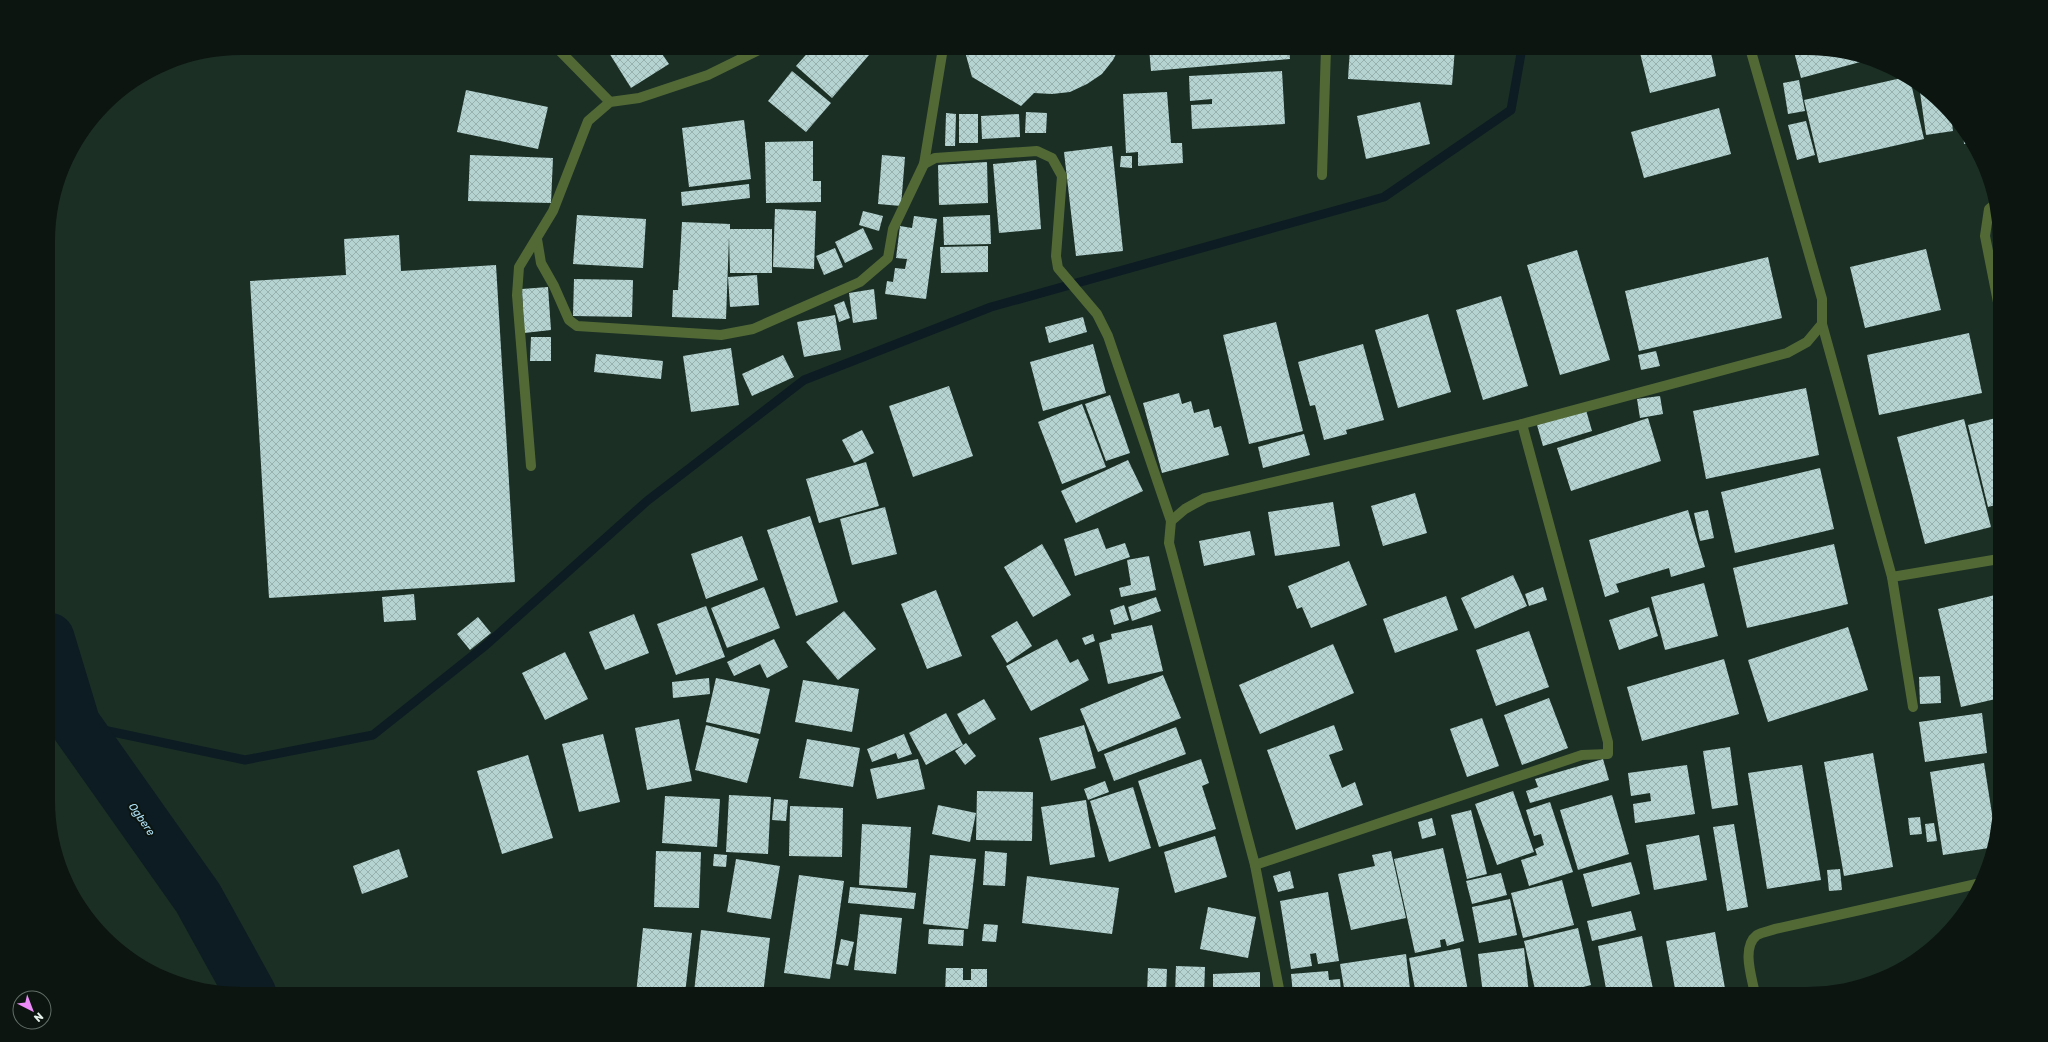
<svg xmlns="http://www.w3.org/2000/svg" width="2048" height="1042" font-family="Rubik,sans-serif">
<defs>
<pattern id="building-cross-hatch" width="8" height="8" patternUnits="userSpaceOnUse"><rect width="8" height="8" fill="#b4d3d1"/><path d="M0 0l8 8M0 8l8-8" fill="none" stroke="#98b0ae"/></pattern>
</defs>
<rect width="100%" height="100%" fill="#1b2f25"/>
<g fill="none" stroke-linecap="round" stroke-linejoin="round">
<!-- stream -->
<path stroke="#0d1c22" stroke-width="9" d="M75,724L245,760L373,735L486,645L647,501L804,380L991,307L1384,197L1511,110L1522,48"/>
<!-- river -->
<path stroke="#0d1c22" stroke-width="51" d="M49,638L75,724L198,898L251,994"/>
</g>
<!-- building -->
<g fill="url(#building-cross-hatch)">
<path d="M606,48H658L669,64L631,88Z"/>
<path d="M812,48H875L832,98L796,66Z"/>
<path d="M964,48H1119L1113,60L1102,74L1087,84L1070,92L1052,94L1034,93L1021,106L972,77Z"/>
<path d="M1149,48H1289L1290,59L1151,71Z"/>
<path d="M1350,48H1455L1452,85L1348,79Z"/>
<path d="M1552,48H1575L1554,55Z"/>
<path d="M1710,48L1716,76L1650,93L1639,49Z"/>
<path d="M1793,48H1807L1864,61L1801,78Z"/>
<path d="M792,71L831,103L806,132L768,101Z"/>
<path d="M1282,71L1285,124L1192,129L1191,105L1212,104V99L1190,101L1189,76Z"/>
<path d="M1906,77L1910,79L1924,139L1819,163L1804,100Z"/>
<path d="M1799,80L1805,111L1788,114L1783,83Z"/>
<path d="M1919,85L1951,114L1953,131L1926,135Z"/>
<path d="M466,90L548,107L538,149L457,132Z"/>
<path d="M1167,92L1171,143H1182L1183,163L1138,166V152L1126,153L1123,94Z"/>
<path d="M1420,102L1430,144L1366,159L1357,116Z"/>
<path d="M1719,108L1731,154L1644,178L1631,132Z"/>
<path d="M1026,112L1047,113L1046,133H1025Z"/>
<path d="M946,113L956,114L955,146H945Z"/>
<rect x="959" y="114" width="19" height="29"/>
<path d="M1019,114L1020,137L982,139L981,116Z"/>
<path d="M744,120L751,179L689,187L682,128Z"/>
<path d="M1806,121L1815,155L1797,160L1788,125Z"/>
<path d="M1963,128L1971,143L1964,144Z"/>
<path d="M813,141V181H821V202L766,203L765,142Z"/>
<path d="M1112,146L1123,251L1076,256L1064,152Z"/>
<path d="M470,155L553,158L551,203L468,201Z"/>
<path d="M882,155L905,157L901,206L878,204Z"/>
<path d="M1121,156H1132V168L1120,167Z"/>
<path d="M1036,160L1041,229L999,233L993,164Z"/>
<path d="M987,162L988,203L939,205L938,165Z"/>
<path d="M749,184L750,198L682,206L681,192Z"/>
<path d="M775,209L816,211L814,269L773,267Z"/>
<path d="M863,211L883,216L879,231L859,225Z"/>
<path d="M577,215L646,219L643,268L573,264Z"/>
<path d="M990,215L991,244L944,245L943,217Z"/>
<path d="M914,216L937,219L926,299L885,294L887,281L893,282L895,268L905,269L907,259L896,258L900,226L912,228Z"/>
<path d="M682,222L730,224V229H772V273H730L729,237L726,319L672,317L673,290H678Z"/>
<path d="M863,228L873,249L845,263L835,242Z"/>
<path d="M1995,233H1998V255H1996Z"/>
<path d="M399,235L401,271L496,265L515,582L269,598L250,281L346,275L344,239Z"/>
<path d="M988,246V272L941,273L940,247Z"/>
<path d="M835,248L843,267L824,275L816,256Z"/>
<path d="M1926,249L1941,310L1865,328L1850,267Z"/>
<path d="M1577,250L1610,360L1560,375L1527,265Z"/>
<path d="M1768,257L1782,318L1639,351L1625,291Z"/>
<path d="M757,275L759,305L730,307L728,277Z"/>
<path d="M574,279L633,280L632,317L573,316Z"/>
<path d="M548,287L551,330L524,333L522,289Z"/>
<path d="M874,289L877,319L853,323L849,293Z"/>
<path d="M1501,296L1528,386L1483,400L1456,310Z"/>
<path d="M844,301L850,318L839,322L834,305Z"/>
<path d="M1428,314L1451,392L1398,408L1375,330Z"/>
<path d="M835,315L841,350L804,357L797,322Z"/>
<path d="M1083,317L1087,332L1049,343L1045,327Z"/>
<path d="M1276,322L1303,431L1249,444L1223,335Z"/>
<path d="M1969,333L1982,393L1879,415L1867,355Z"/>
<path d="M531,337H551V361H530Z"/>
<path d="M1093,344L1106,393L1043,411L1030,362Z"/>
<path d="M1363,344L1384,420L1346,430L1347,434L1324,440L1315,405L1310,406L1298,362Z"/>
<path d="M731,348L739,405L691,412L683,356Z"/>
<path d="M1656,351L1660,366L1641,370L1638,355Z"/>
<path d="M596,354L663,361L661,379L594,372Z"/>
<path d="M783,355L794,377L752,396L742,374Z"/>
<path d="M949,386L973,456L913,477L889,406Z"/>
<path d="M1806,388L1819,455L1706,479L1693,411Z"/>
<path d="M1179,393L1182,404L1191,401L1194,413L1209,409L1214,428L1221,426L1229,455L1162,473L1143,403Z"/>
<path d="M1110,395L1130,453L1106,461L1085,404Z"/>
<path d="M1660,396L1663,414L1640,418L1637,399Z"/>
<path d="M1082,404L1106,467L1062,484L1038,422Z"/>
<path d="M1586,410L1592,431L1543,446L1537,425Z"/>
<path d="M1648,418L1661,461L1571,491L1557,448Z"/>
<path d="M1996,418L1999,432V504L1988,507L1968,425Z"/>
<path d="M1964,419L1991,527L1925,544L1897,437Z"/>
<path d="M862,430L874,453L854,463L842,440Z"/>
<path d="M1304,434L1310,455L1263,468L1258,447Z"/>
<path d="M1128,460L1143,491L1076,523L1061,491Z"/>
<path d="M866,462L879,506L819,523L806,479Z"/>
<path d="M1820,468L1834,529L1735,553L1721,492Z"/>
<path d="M1415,493L1427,533L1383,546L1371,506Z"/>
<path d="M1333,502L1340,546L1275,556L1268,512Z"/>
<path d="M885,507L897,554L852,565L840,519Z"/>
<path d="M1688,510L1705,567L1671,577L1669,568L1616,584L1619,592L1605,597L1589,540Z"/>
<path d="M1708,510L1714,538L1700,541L1694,513Z"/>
<path d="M810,516L838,602L796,616L767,530Z"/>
<path d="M1098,528L1106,549L1125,543L1130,557L1075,576L1064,539Z"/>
<path d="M1250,531L1255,555L1204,566L1199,541Z"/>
<path d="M742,536L758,580L706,599L691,554Z"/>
<path d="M1042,544L1071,595L1033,617L1004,567Z"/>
<path d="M1834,544L1848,604L1747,628L1733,568Z"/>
<path d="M1149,556L1156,590L1121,597L1119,588L1131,585L1127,560Z"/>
<path d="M1349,561L1367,605L1311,628L1302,607L1297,609L1288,586Z"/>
<path d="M1513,575L1527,606L1475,629L1461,598Z"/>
<path d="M1704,583L1718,636L1665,650L1651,597Z"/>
<path d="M764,587L780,628L727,648L711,608Z"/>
<path d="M1543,587L1547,600L1529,606L1525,594Z"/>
<path d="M936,590L962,656L927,669L901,604Z"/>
<path d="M414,594L416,620L384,622L382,597Z"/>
<path d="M1999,594L2000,698L1961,707L1938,609Z"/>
<path d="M1446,596L1458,630L1395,653L1383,619Z"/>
<path d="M1156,597L1161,611L1132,621L1128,607Z"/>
<path d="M1124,605L1129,620L1114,625L1110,610Z"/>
<path d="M706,606L725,657L676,675L657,624Z"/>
<path d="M1649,607L1658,636L1619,650L1609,620Z"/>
<path d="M844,611L876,649L838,680L806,642Z"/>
<path d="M634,614L649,653L605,670L589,632Z"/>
<path d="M478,617L491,633L470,650L457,634Z"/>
<path d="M1017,621L1032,646L1007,663L991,636Z"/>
<path d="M1152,625L1163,671L1108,684L1099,643L1112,639L1111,634Z"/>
<path d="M1848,627L1868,690L1768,722L1748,660Z"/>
<path d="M1529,631L1549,687L1496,706L1476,650Z"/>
<path d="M1093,634L1095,641L1085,645L1082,638Z"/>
<path d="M774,639L788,667L767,678L760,664L734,676L727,662Z"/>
<path d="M1057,639L1070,663L1078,659L1089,680L1031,711L1006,666Z"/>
<path d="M1333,644L1354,693L1260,734L1239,685Z"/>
<path d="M565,652L588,699L545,720L522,673Z"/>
<path d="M1724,659L1739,714L1642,741L1627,687Z"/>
<path d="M1163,675L1181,718L1098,752L1080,709Z"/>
<path d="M1940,676L1941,703L1920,704L1919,677Z"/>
<path d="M709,678L710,694L673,698L672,682Z"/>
<path d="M716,678L770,689L760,734L706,722Z"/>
<path d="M803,680L859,689L852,732L795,722Z"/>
<path d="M1549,698L1568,748L1522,765L1504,715Z"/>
<path d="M984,699L996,719L969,735L957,714Z"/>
<path d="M946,713L963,745L926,765L909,733Z"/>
<path d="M1982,713L1987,753L1925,762L1919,722Z"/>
<path d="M1482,718L1499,766L1467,777L1450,729Z"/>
<path d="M679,719L692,781L647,790L635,728Z"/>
<path d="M706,725L759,739L747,783L695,770Z"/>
<path d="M1084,725L1096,768L1051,781L1039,738Z"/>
<path d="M1334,725L1343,750L1329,755L1342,788L1355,782L1363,805L1296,830L1267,750Z"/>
<path d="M1176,727L1186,754L1114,781L1104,754Z"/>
<path d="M603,734L620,802L579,812L562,744Z"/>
<path d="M904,734L912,754L898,759L896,753L872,762L867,749Z"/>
<path d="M807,739L860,748L853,787L799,778Z"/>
<path d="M966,743L976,756L965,765L955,751Z"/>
<path d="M1730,747L1738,805L1712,809L1703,751Z"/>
<path d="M1873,753L1893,867L1844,876L1824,762Z"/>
<path d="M528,755L553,838L502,854L477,771Z"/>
<path d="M918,759L925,789L877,799L870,769Z"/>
<path d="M1201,759L1209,783L1202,786L1216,829L1159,847L1138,781Z"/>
<path d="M1603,759L1609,780L1530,803L1526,791L1538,787L1535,779Z"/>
<path d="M1984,763L1994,827L1989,848L1943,855L1930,772Z"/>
<path d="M1687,765L1695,814L1635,823L1633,804L1651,801L1650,793L1631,796L1628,773Z"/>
<path d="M1802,765L1821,880L1767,889L1748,773Z"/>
<path d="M1105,781L1109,792L1088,800L1084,789Z"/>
<path d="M1133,787L1151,848L1109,862L1090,801Z"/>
<path d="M977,791L1033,792L1032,841L976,840Z"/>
<path d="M1513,791L1534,852L1497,865L1475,804Z"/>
<path d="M729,795L771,797L768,854L726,852Z"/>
<path d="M1612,795L1629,854L1578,870L1560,810Z"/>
<path d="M665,796L720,799L717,847L662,843Z"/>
<path d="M774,799L788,800L786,821L772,820Z"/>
<path d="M1086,800L1095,857L1050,865L1041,807Z"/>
<path d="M1550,802L1573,872L1529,886L1521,860L1537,855L1535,849L1544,845L1541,834L1534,836L1526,810Z"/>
<path d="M938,805L976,813L970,842L932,834Z"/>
<path d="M790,806L843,808L842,857L789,856Z"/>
<path d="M1471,810L1487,874L1467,879L1451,815Z"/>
<path d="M1920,817L1922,834L1910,835L1908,818Z"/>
<path d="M1432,818L1436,835L1422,839L1418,822Z"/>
<path d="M1934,823L1937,841L1927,842L1925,824Z"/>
<path d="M862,824L911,827L907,888L859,885Z"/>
<path d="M1734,824L1748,907L1727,911L1713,827Z"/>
<path d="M1699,835L1707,880L1654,890L1646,845Z"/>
<path d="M1215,836L1227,877L1175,893L1164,852Z"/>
<path d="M1443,848L1464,941L1447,946L1445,939L1440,940L1441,947L1415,953L1394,859Z"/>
<path d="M399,849L408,877L362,894L353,866Z"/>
<path d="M656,851L701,852L699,908L654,907Z"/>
<path d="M985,851L1007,853L1005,886L983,885Z"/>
<path d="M1391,851L1406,918L1351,930L1338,874L1375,866L1372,855Z"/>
<path d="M714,854L727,855L726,867L713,866Z"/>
<path d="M930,855L976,859L968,929L923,924Z"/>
<path d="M736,859L780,866L771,919L727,912Z"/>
<path d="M1631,862L1640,894L1592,907L1583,874Z"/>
<path d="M1840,869L1842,890L1829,891L1827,870Z"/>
<path d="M1290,871L1294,888L1278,892L1273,876Z"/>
<path d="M1501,873L1507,895L1472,904L1466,881Z"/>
<path d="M799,875L844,881L830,979L784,973Z"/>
<path d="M1027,876L1119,888L1112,934L1022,923Z"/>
<path d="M1562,880L1574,925L1523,938L1511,893Z"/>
<path d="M850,887L916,893L914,909L848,903Z"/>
<path d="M1328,892L1339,961L1318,964L1316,953L1310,954L1312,966L1291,969L1280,901Z"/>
<path d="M1510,899L1517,935L1479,943L1472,907Z"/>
<path d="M1208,907L1256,917L1248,958L1200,949Z"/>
<path d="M1631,911L1636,930L1592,941L1587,921Z"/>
<path d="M860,914L902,918L896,974L854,970Z"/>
<path d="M984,924L998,925L996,942L982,941Z"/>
<path d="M643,928L692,933L685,994H636Z"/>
<path d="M1578,928L1591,985L1556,994H1536L1524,941Z"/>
<path d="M929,929L964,930L963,946L928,944Z"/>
<path d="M701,930L770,938L763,994L694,992Z"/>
<path d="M1715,932L1726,994H1676L1666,941Z"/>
<path d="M1642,936L1654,994H1607L1598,946Z"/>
<path d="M841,939L854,942L848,966L836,964Z"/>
<path d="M1460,948L1468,991L1452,994H1416L1409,958Z"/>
<path d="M1524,948L1529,994H1483L1478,954Z"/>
<path d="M1406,954L1410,989L1374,994H1345L1340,964Z"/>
<path d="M1176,966L1205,967L1204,994H1175Z"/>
<path d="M946,968H963V980H971V969H987V994H945Z"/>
<path d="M1148,968L1167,969L1166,994H1147Z"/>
<path d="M1328,971L1329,980L1340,979L1341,994H1293L1291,974Z"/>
<path d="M1260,972V994H1213V974Z"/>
<path d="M1882,977L1869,984L1819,994H1807Z"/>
<path d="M1586,987L1588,994H1568V993Z"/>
</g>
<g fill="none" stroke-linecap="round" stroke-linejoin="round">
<!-- minor -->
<g stroke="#526936" stroke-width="10">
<path d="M557,48L610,102"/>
<path d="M924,164L935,158L1037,151L1052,158L1062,176L1056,256L1058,268L1097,314L1108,336L1171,521"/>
<path d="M1322,175L1326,48"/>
<path d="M1995,204L1989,209L1985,236L1999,307"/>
<path d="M537,239L541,263L554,286L569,320L577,326L721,335L753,329L860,282L888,258L893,229L924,164L943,48"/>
<path d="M1822,324L1892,577L1913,707"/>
<path d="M531,466L517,295L519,267L553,211L588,121L610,102L639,98L708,75L763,48"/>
<path d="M1892,577L1999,559"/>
<path d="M1255,865L1582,755L1608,754V742L1522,424"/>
<path d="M1755,994C1752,978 1741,947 1757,935C1762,932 1770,931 1775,929L1981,883"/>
</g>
<!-- tertiary -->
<path stroke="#526936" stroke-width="10" d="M1280,994L1255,865L1169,543L1171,521L1185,509L1205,498L1522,424L1787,353L1807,342L1822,324V299L1750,48"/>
</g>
<g text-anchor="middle" stroke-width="4" stroke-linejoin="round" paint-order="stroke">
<!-- water labels -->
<g font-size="11" font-style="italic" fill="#b0e2f7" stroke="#0c1510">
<text transform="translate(142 819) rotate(55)" y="4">Ogbere</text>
</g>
</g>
<!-- crop -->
<path d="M0 0H2048V1042H0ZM241 55H1807A186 186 0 0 1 1993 241V801A186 186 0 0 1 1807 987H241A186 186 0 0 1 55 801V241A186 186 0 0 1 241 55Z" fill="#0c1510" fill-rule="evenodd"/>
<!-- north arrow -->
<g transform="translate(32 1010) rotate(138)"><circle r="19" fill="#0c1510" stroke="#636e68"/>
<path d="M0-3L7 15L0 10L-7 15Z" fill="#ed8cf9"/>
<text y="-6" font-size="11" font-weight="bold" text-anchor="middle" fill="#e6f3ec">N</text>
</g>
</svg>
